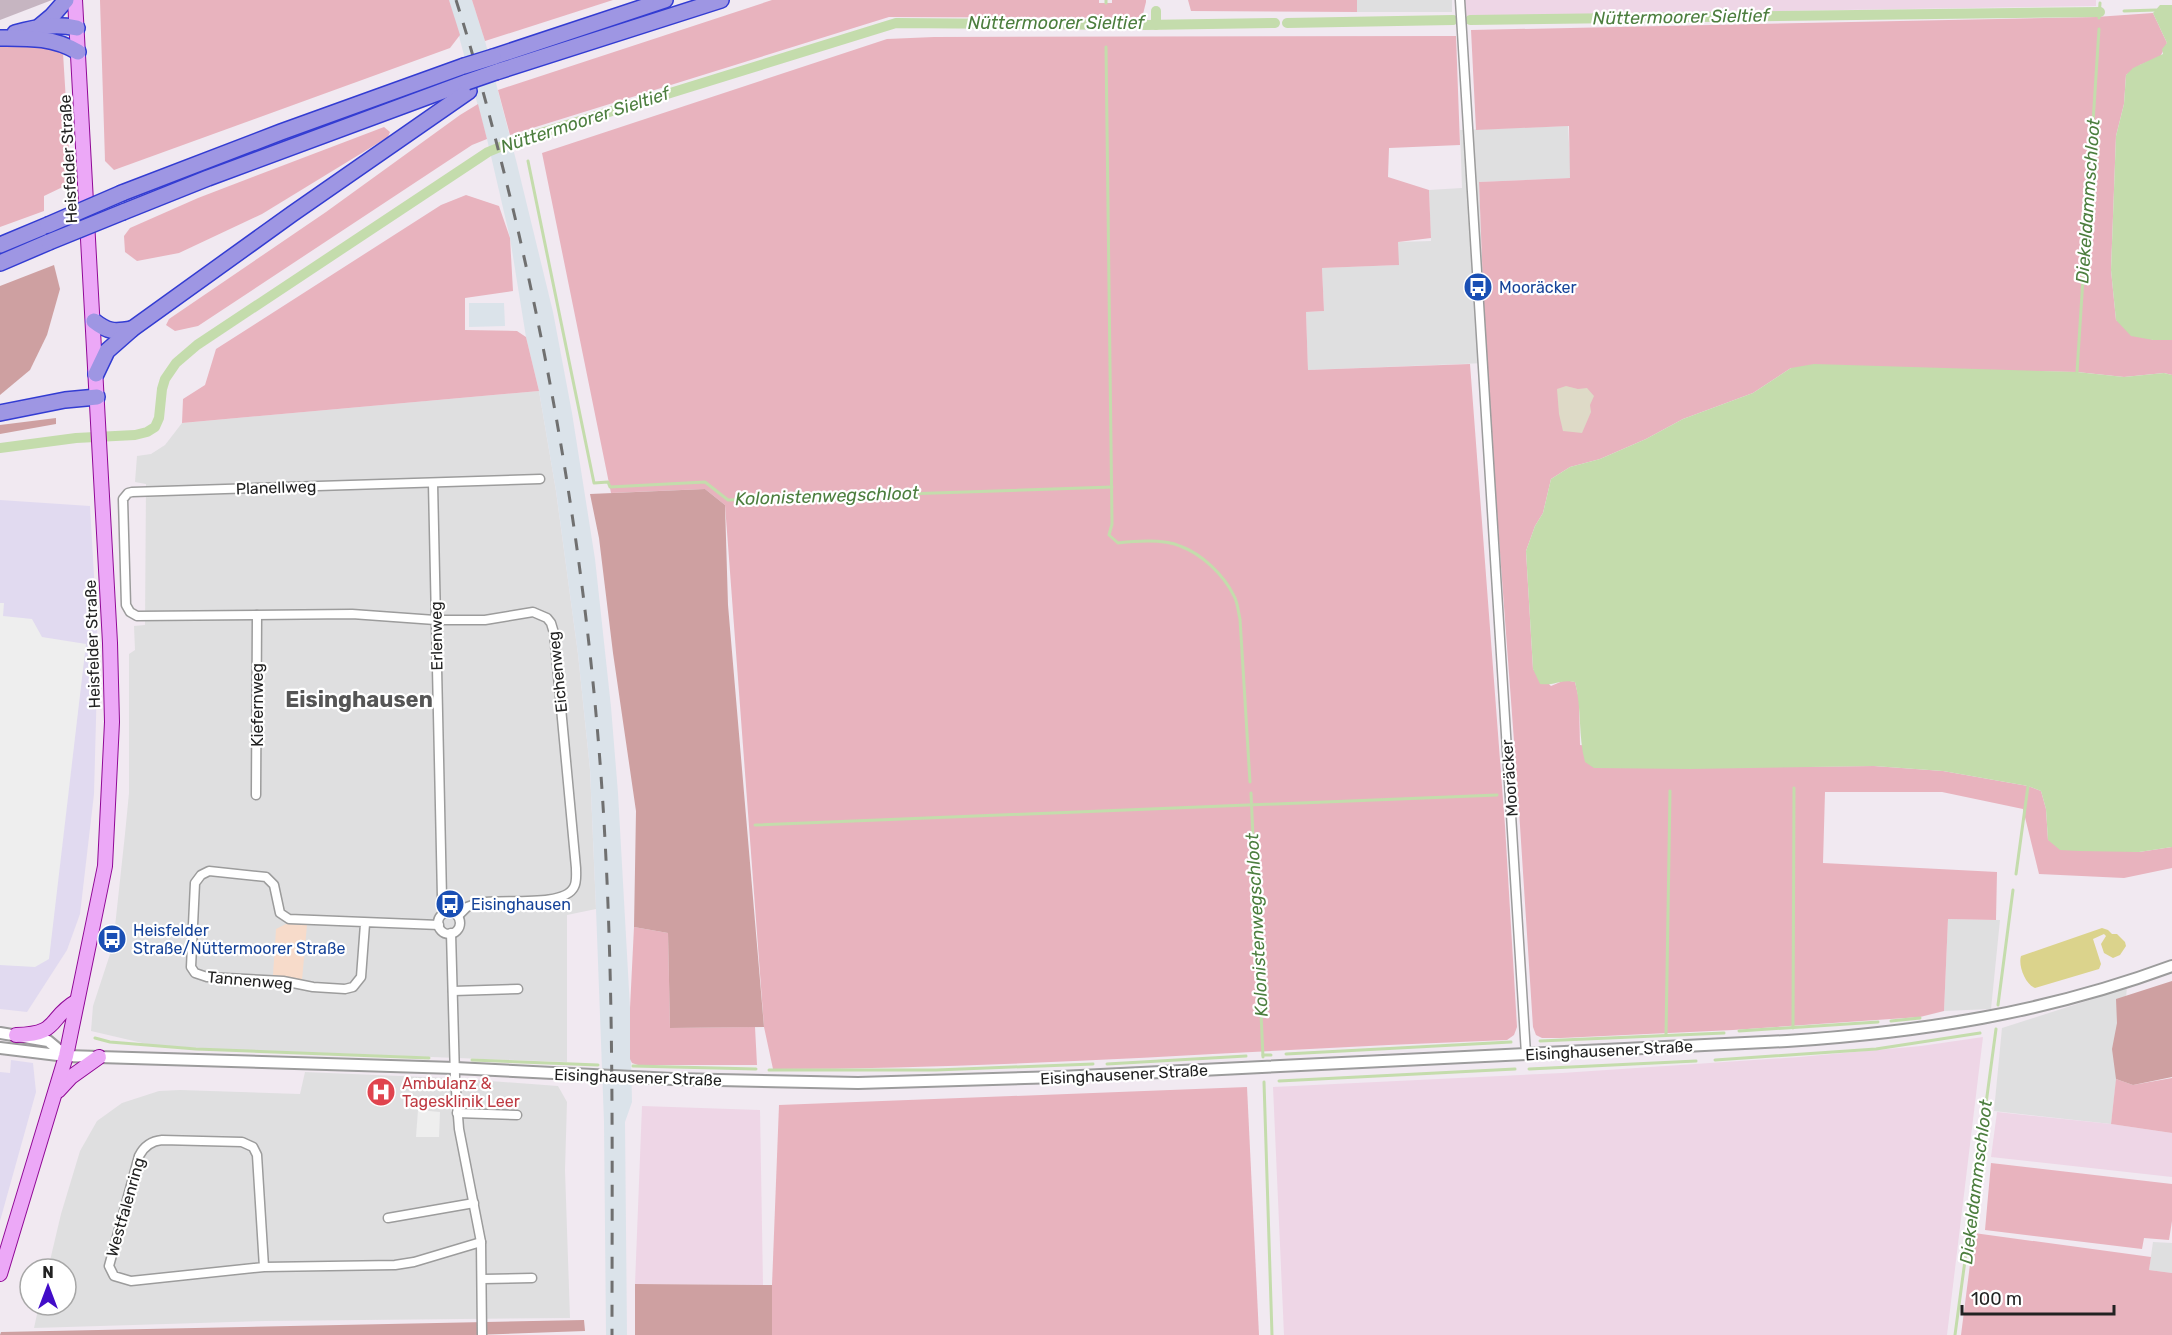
<svg xmlns="http://www.w3.org/2000/svg" width="2172" height="1335" font-family="Rubik,sans-serif">
<rect width="100%" height="100%" fill="#f1e9f1"/>
<!-- residential -->
<g fill="#dfdfe0">
<rect x="1357" y="0" width="95" height="12"/>
<path d="M1568,126L1571,178L1479,182L1486,363L1308,370L1306,312L1324,311L1322,268L1398,265V242L1431,241L1429,190L1462,188L1460,130Z"/>
<path d="M539,391L556,491L578,654L590,769L596,909L567,915V1062L217,1049L151,1045L91,1031L93,1006L113,945L125,834L129,793V654L135,650L134,626L145,625L146,484L135,482L137,456L151,454L165,445L182,423Z"/>
<path d="M1948,919L2000,920L1991,1009L1944,1011Z"/>
<path d="M2127,988L2111,1124L1994,1111L2002,1028Z"/>
<path d="M305,1072L448,1078L558,1086L567,1102L565,1170L570,1318L265,1321L34,1328L39,1305H66V1269H48L61,1214L80,1151L97,1121L122,1103L159,1091L180,1090L300,1094Z"/>
<path d="M2153,1242L2172,1243V1273L2149,1270Z"/>
</g>
<!-- commercial -->
<g fill="#e1daf0">
<path d="M0,500L90,506L98,646L94,794L80,914L67,950L27,1012L0,1009Z"/>
<path d="M11,1060L33,1063L36,1092L0,1221V1072L10,1073Z"/>
</g>
<!-- industrial -->
<g fill="#dbe3ea">
<path d="M449,0H472L485,41L517,164L553,312L572,413L595,559L611,707L618,793L630,1008L632,1102L625,1122L627,1335H606L604,1122L596,909L590,769L578,654L556,491L539,391L526,337L510,238L487,139Z"/>
<path d="M469,303H504L505,326L469,327Z"/>
</g>
<!-- construction -->
<path fill="#c6b5c1" d="M0,0H52L0,20Z"/>
<!-- farmland -->
<g fill="#eed6e6">
<path d="M1464,0H2096V6L1465,16Z"/>
<path d="M1983,1037L1947,1335H1284L1273,1087L1562,1073L1799,1057L1921,1046Z"/>
<path d="M642,1106L760,1110L763,1285L635,1284Z"/>
<path d="M1997,1112L2111,1124L2172,1133V1177L1991,1157Z"/>
</g>
<!-- grass -->
<g fill="#e8b3be">
<path d="M100,0H449L460,35L450,48L114,170L105,161Z"/>
<path d="M472,0H613L485,41Z"/>
<path d="M772,0H1099V3H1112V0H1146V2L1142,18L889,17L510,135L498,90Z"/>
<path d="M1188,0H1357V12L1191,11Z"/>
<path d="M2153,13L2167,43L2160,57L2140,65L2126,75L2124,104L2116,136L2111,270L2116,320L2153,340H2172V375L2164,373L2124,377L2077,372L1791,368L1753,393L1683,419L1646,439L1600,459L1570,467L1551,479L1543,513L1535,526L1526,551L1533,669L1551,686L1565,680L1575,682L1579,699L1580,745L1784,767L1874,766L1943,771L2028,786L2041,791L2046,809L2048,840L2139,852L2172,847V868L2124,878L2039,874L2023,809L1942,792H1825L1823,863L1997,872L1996,920L1948,919L1944,1011L1920,1017L1733,1030L1561,1038H1542L1536,1035L1533,1027L1518,795L1486,363L1479,182L1570,178L1569,126L1476,130L1471,30L2096,17Z"/>
<path d="M1456,36L1460,145L1389,148L1388,177L1429,190L1431,238L1398,242L1399,265L1322,268L1324,311L1306,312L1308,370L1470,364L1505,826L1517,1027L1514,1035L1507,1040C1262,1049 1018,1069 773,1069L764,1027L725,505L705,489L611,493L542,153L887,39L934,37Z"/>
<path d="M0,43L58,48L63,53L71,183L44,196V211L0,227Z"/>
<path d="M478,104L487,139L472,145L198,326L175,331L166,325L169,319L326,212L460,115Z"/>
<path d="M384,127L390,132L388,137L262,214L179,253L137,261L125,252L124,236L130,228L198,198Z"/>
<path d="M466,195L499,206L510,238L513,291L465,298V330L517,331L526,337L539,391L182,423L183,399L205,385L216,349L441,205Z"/>
<path d="M634,927L668,933L670,1028L755,1027L757,1065H638L632,1063L630,1059V1008Z"/>
<path d="M2172,1078V1133L2111,1124L2116,1079L2133,1085Z"/>
<path d="M1247,1087L1259,1335H772V1285L779,1105Z"/>
<path d="M1991,1163L2172,1184V1221L2169,1240L2144,1238L2142,1249L1985,1230Z"/>
<path d="M1974,1233L2151,1257L2149,1270L2172,1273V1335H1961Z"/>
</g>
<!-- forest -->
<g fill="#cea0a1">
<path d="M54,265L60,289L47,335L30,370L0,395V286Z"/>
<path d="M56,418V424L0,434V425Z"/>
<path d="M705,489L725,505L728,605L764,1027L670,1028L668,933L634,927L636,811L613,653L599,538L590,494Z"/>
<path d="M2172,981V1077L2133,1085L2116,1079L2112,1049L2117,1023L2116,999Z"/>
<path d="M635,1284L772,1285V1335H635Z"/>
<path d="M584,1320L585,1331L474,1335H0L1,1332Z"/>
</g>
<!-- wetland -->
<path fill="#dedac7" d="M1566,386L1578,389L1587,388L1594,396L1590,405L1591,412L1582,433L1563,431L1559,414L1557,389Z"/>
<!-- park -->
<path fill="#f7dbca" d="M286,924L307,925L302,980L273,975L276,929Z"/>
<!-- pitch -->
<path fill="#dbd38c" d="M2102,928L2108,930L2112,934H2117L2125,942L2126,946L2120,955L2113,958L2104,953L2101,944L2106,936L2104,934L2093,939L2101,964L2099,969L2035,988C2025,984 2018,965 2021,956Z"/>
<!-- parking -->
<g fill="#eee">
<path d="M0,603H4L3,616L32,619L42,637L86,644L49,959L35,967L0,965Z"/>
<path d="M418,1110L440,1112L439,1137H416Z"/>
</g>
<!-- water -->
<g fill="#c4dcac">
<path d="M2160,5H2172V340H2153L2131,336L2116,320L2111,270L2116,136L2124,104L2126,75L2133,68L2163,54L2162,49L2167,43L2153,13Z"/>
<path d="M1814,364L2077,372L2124,377L2164,373L2172,375V847L2139,852L2079,851L2060,850L2048,840L2046,809L2041,791L2028,786L1943,771L1874,766L1690,769L1594,768L1585,762C1578,736 1582,709 1575,682C1561,679 1554,686 1540,684L1533,669L1526,551L1535,526L1543,513L1551,479L1570,467L1600,459L1646,439L1683,419L1753,393L1791,368Z"/>
</g>
<g fill="none" stroke-linecap="round" stroke-linejoin="round">
<!-- stream -->
<g stroke="#c4dcac" stroke-width="3">
<path d="M1106,3V0"/>
<path d="M2124,11L2156,10"/>
<path d="M2099,18L2100,3"/>
<path d="M1106,47L1112,524L1109,535L1118,543C1135,541 1164,539 1180,546C1202,554 1224,575 1234,596C1238,603 1238,612 1240,619L1250,782"/>
<path d="M528,161L594,483L608,482L610,487L705,482L728,500L1112,487"/>
<path d="M2077,372L2099,29"/>
<path d="M1251,793L1263,1057"/>
<path d="M755,825L1497,795"/>
<path d="M2016,874L2028,786"/>
<path d="M1998,1005L2013,890"/>
<path d="M1891,1021L1920,1018"/>
<path d="M1793,1028L1794,788"/>
<path d="M1739,1031L1878,1022"/>
<path d="M1666,1035L1670,791"/>
<path d="M95,1038L110,1042L196,1049L429,1058"/>
<path d="M1540,1041L1724,1033"/>
<path d="M1286,1054L1511,1042"/>
<path d="M1263,1055H1271"/>
<path d="M472,1060L598,1065"/>
<path d="M1715,1060L1876,1049L1980,1033"/>
<path d="M1107,1064L1246,1056"/>
<path d="M633,1066L756,1069"/>
<path d="M1529,1069L1696,1061"/>
<path d="M769,1070H936L1093,1064"/>
<path d="M1279,1081L1515,1069"/>
<path d="M1264,1082L1272,1335"/>
<path d="M1955,1335L1996,1029"/>
</g>
<!-- canal -->
<g stroke="#c4dcac" stroke-width="10">
<path d="M1156,11V25"/>
<path d="M1470,20L2100,12"/>
<path d="M1287,23L1453,20"/>
<path d="M0,448L76,438L135,435L147,432L155,427L159,418L162,389L165,379L176,363L197,345L488,152L512,142L896,23L1144,25L1275,23"/>
</g>
<!-- minor casing -->
<g stroke="#9c9c9c" stroke-width="11">
<g id="minor">
<path d="M1460,0L1526,1054"/>
<path d="M433,483L442,898"/>
<path d="M256,795L257,615"/>
<circle cx="449" cy="923" r="11"/>
<path d="M458,916L467,907L478,903C499,898 564,908 574,887C577,882 576,874 576,868L554,633L551,623L547,618L533,612L485,620H435L352,614L137,616L130,612L126,605L123,499L128,493L132,492L540,479"/>
<path d="M365,924L361,977L353,987L345,989L313,987L283,981L207,977L195,973L191,967L195,883L201,875L209,871L266,877L274,885L280,913L289,919L439,925"/>
<path d="M451,933L455,1077L459,1129L481,1242L482,1335"/>
<path d="M453,991L518,989"/>
<path d="M457,1113L517,1115"/>
<path d="M388,1218L474,1203"/>
<path d="M264,1267L257,1155L253,1147L242,1142L162,1140C151,1141 144,1146 139,1156L109,1266L114,1276L131,1281L264,1267L395,1265L414,1262L481,1242"/>
<path d="M483,1279L532,1278"/>
</g>
</g>
<!-- tertiary casing -->
<g stroke="#9c9c9c" stroke-width="14">
<g id="tertiary">
<path d="M0,1033L48,1041L66,1056"/>
<path d="M0,1048L66,1056L455,1068L673,1079L858,1083L1060,1077L1787,1041C1922,1032 2045,1013 2172,966"/>
</g>
</g>
<!-- primary casing -->
<g stroke="#900996" stroke-width="16">
<g id="primary">
<path d="M16,1035C61,1034 47,1018 77,1001"/>
<path d="M58,1091L71,1077L99,1057"/>
<path d="M0,1274L66,1056L105,866L112,722L110,643L75,0"/>
</g>
</g>
<!-- motorway casing -->
<g stroke="#333cd2" stroke-width="18">
<g id="motorway">
<path d="M40,26L52,16L66,0"/>
<path d="M15,33C37,27 54,23 77,28"/>
<path d="M0,38C28,38 53,37 78,52"/>
<path d="M493,57L665,0"/>
<path d="M496,72L721,0"/>
<path d="M122,193L281,132L464,66"/>
<path d="M123,212L208,178L467,82"/>
<path d="M0,245L48,225"/>
<path d="M0,263L49,242"/>
<path d="M94,321C108,332 114,332 132,329"/>
<path d="M96,374L107,351L132,329L292,214L469,91"/>
<path d="M0,413L65,400L97,397"/>
</g>
</g>
<!-- minor -->
<use href="#minor" stroke="#fff" stroke-width="8"/>
<!-- tertiary -->
<use href="#tertiary" stroke="#fff" stroke-width="10"/>
<!-- primary -->
<use href="#primary" stroke="#eca8f7" stroke-width="14"/>
<!-- motorway -->
<use href="#motorway" stroke="#9e96e3" stroke-width="15"/>
<!-- rail -->
<path stroke="#707070" stroke-width="3" stroke-dasharray="12 12" stroke-linecap="butt" d="M456,0C478,69 496,139 513,209C562,416 594,628 605,840C614,1005 612,1170 612,1335"/>
<!-- motorway-bridge casing -->
<g stroke="#333cd2" stroke-width="18" stroke-linecap="butt">
<g id="motorway-bridge">
<path d="M464,66L493,57"/>
<path d="M467,82L496,72"/>
<path d="M48,225L122,193"/>
<path d="M49,242L123,212"/>
</g>
</g>
<!-- motorway-bridge -->
<use href="#motorway-bridge" stroke="#9e96e3" stroke-width="15"/>
</g>
<!-- icons -->
<defs>
<g id="bus-disc" transform="scale(1.5)"><circle r="9.5" fill="#1a4fb4" stroke="#fff"/><path d="M-5-6H5V4H4V6H2V4H-2V6H-4V4H-5ZM-3.5-4V0h7V-4ZM-3.5 1.2v1.5H-2V1.2ZM2 1.2v1.5H3.5V1.2Z" fill="#fff"/></g>
<g id="hospital-disc" transform="scale(1.5)"><circle r="9.5" fill="#e0444e" stroke="#fff"/><path d="M-5-5h3v3.5h4V-5h3V5h-3V1.5h-4V5h-3Z" fill="#fff"/></g>
</defs>
<g fill-rule="evenodd">
<use href="#bus-disc" x="1478" y="287"/>
<use href="#bus-disc" x="450" y="904"/>
<use href="#bus-disc" x="112" y="939"/>
<use href="#hospital-disc" x="381" y="1092"/>
</g>
<g text-anchor="middle" stroke-width="4.5" stroke-linejoin="round" paint-order="stroke">
<!-- street labels -->
<g font-size="16" fill="#222" stroke="#fff">
<text transform="translate(68 159) rotate(-93)" y="6">Heisfelder Straße</text>
<text transform="translate(276 487) rotate(-2)" y="6">Planellweg</text>
<text transform="translate(436 636) rotate(-91)" y="6">Erlenweg</text>
<text transform="translate(92 644) rotate(-92)" y="6">Heisfelder Straße</text>
<text transform="translate(557 672) rotate(-96)" y="6">Eichenweg</text>
<text transform="translate(257 705) rotate(-90)" y="6">Kiefernweg</text>
<text transform="translate(1509 778) rotate(-94)" y="6">Mooräcker</text>
<text transform="translate(250 980) rotate(5)" y="6">Tannenweg</text>
<text transform="translate(1609 1050) rotate(-3)" y="6">Eisinghausener Straße</text>
<text transform="translate(1124 1074) rotate(-3)" y="6">Eisinghausener Straße</text>
<text transform="translate(638 1077) rotate(2)" y="6">Eisinghausener Straße</text>
<text transform="translate(125 1207) rotate(-74)" y="6">Westfalenring</text>
</g>
<!-- transit labels -->
<g font-size="16" fill="#164399" stroke="#fff" text-anchor="start">
<text x="1499" y="293">Mooräcker</text>
<text x="471" y="910">Eisinghausen</text>
<text x="133" y="936">Heisfelder<tspan x="133" dy="18">Straße/Nüttermoorer Straße</tspan></text>
</g>
<!-- health labels -->
<g font-size="16" fill="#be3a42" stroke="#fff" text-anchor="start">
<text x="402" y="1089">Ambulanz &amp;<tspan x="402" dy="18">Tagesklinik Leer</tspan></text>
</g>
<!-- water labels -->
<g font-size="18" font-style="italic" fill="#4c7e3e" stroke="#fff">
<text transform="translate(1681 17) rotate(-1)" y="6">Nüttermoorer Sieltief</text>
<text x="1056" y="29">Nüttermoorer Sieltief</text>
<text transform="translate(585 120) rotate(-18)" y="6">Nüttermoorer Sieltief</text>
<text transform="translate(2088 201) rotate(-86)" y="6">Diekeldammschloot</text>
<text transform="translate(827 496) rotate(-2)" y="6">Kolonistenwegschloot</text>
<text transform="translate(1257 925) rotate(-93)" y="6">Kolonistenwegschloot</text>
<text transform="translate(1976 1182) rotate(-83)" y="6">Diekeldammschloot</text>
</g>
<!-- district labels -->
<g font-size="22" font-weight="bold" fill="#555" stroke="#fff">
<text x="359" y="707">Eisinghausen</text>
</g>
</g>
<!-- north arrow -->
<g transform="translate(48 1287)"><circle r="28" fill="#ffffff" stroke="#a7a7a7" stroke-width="1.5"/>
<path d="M0-4.5L10 22L0 15L-10 22Z" fill="#420cc8"/>
<text y="-9" font-size="16" font-weight="bold" text-anchor="middle" fill="#222222">N</text>
</g>
<!-- scale -->
<path d="M1962 1305v9h152v-9" fill="none" stroke="#222222" stroke-width="3"/>
<text x="1971" y="1305" font-size="18" fill="#222222" stroke="#ffffff" stroke-width="4.5" paint-order="stroke">100 m</text>
</svg>
